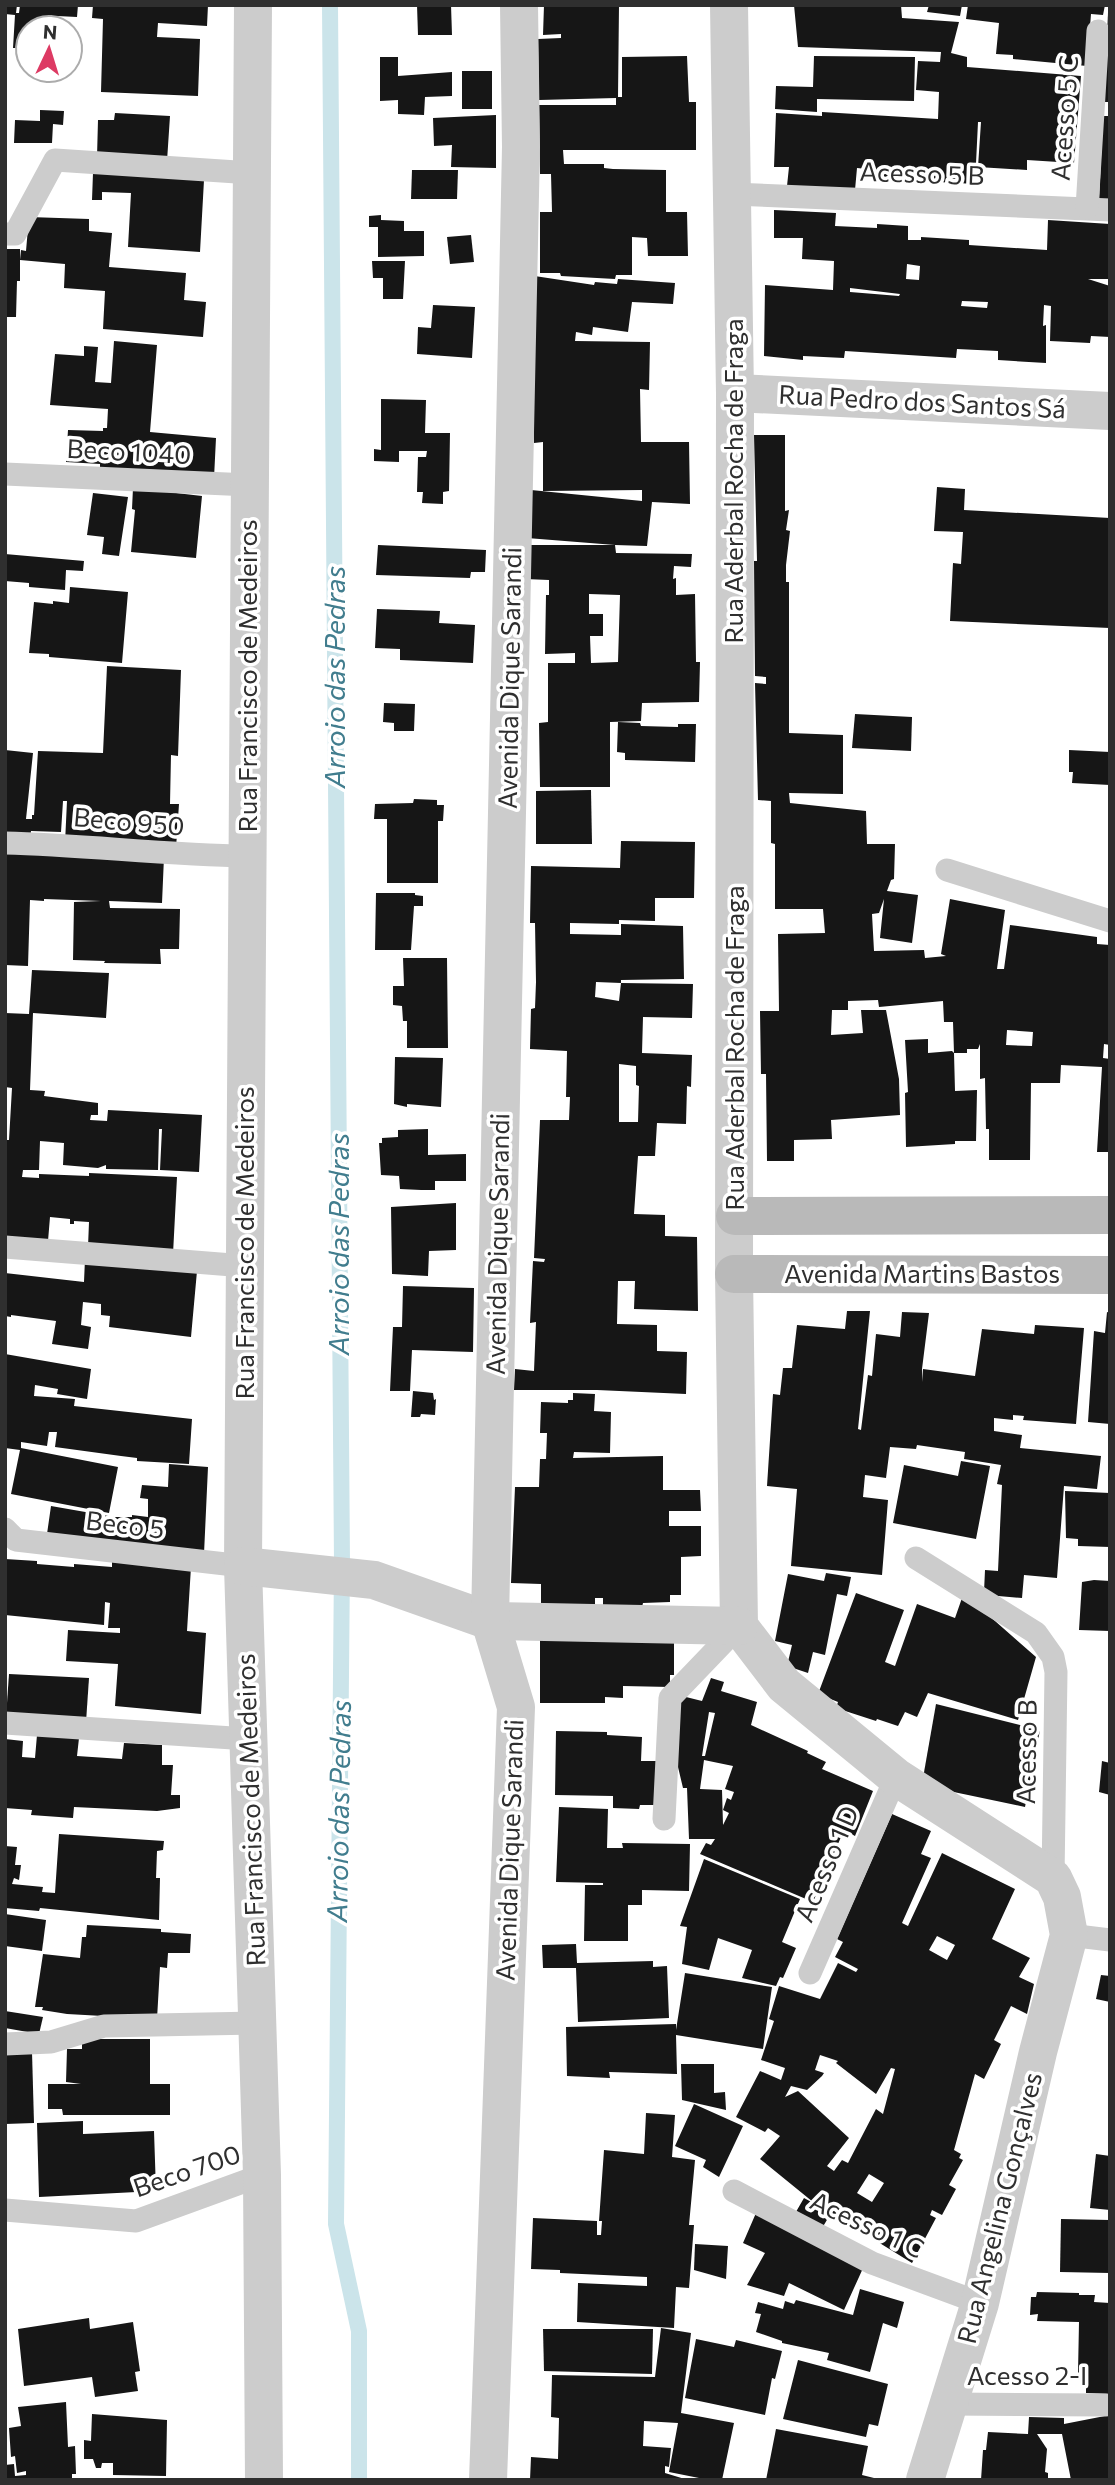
<svg xmlns="http://www.w3.org/2000/svg" width="1115" height="2485" font-family="Commissioner,sans-serif">
<rect width="100%" height="100%" fill="#fff"/>
<g fill="none" stroke-linecap="round" stroke-linejoin="round">
<!-- stream -->
<path stroke="#cbe4ea" stroke-width="16" d="M330,5L342,1564L336,2224L359,2331V2480"/>
</g>
<!-- building -->
<g fill="#161616" fill-rule="evenodd">
<path d="M5,5H17L16,13H19L20,5H78L77,17L57,16V28H28V48H13L15,15L5,14Z"/>
<path d="M93,5H208L207,26L158,23L157,37L200,39L198,96L101,92L103,19L92,18Z"/>
<path d="M417,5H451L452,35H418Z"/>
<path d="M544,5H619L618,97H622V57L687,56L689,102H696V150H563L564,164H604V168L613,169L666,170V212H687L688,256H648L647,238L632,237V275H616L615,279L561,276L560,273H540V212H552L551,174H540L539,105H616V98L539,100L538,39L561,38V34L543,35Z"/>
<path d="M794,5H901L902,18L959,22L951,53L967,57V67L1081,76L1074,163L1027,160V170L978,167L981,122H978L975,184L865,178L867,169L857,168L855,190L787,186L789,167H774L776,113L822,116V112L938,119L939,92L916,90L918,61L940,62L941,52L798,47Z"/>
<path d="M929,5H962L960,16L927,12Z"/>
<path d="M968,5L1017,6L1105,5L1103,15L1091,14L1087,66L1013,59V55L996,54L999,23L966,19Z"/>
<path d="M1108,13H1110V102H1104Z"/>
<path d="M814,56L915,57L914,101L817,99V112L775,109L776,86L813,87Z"/>
<path d="M380,57H398V76L452,72V96L425,97L424,115L398,114V100L380,101Z"/>
<rect x="462" y="71" width="30" height="38"/>
<path d="M40,110L64,111L63,125L53,124L52,143H14L15,120L40,121Z"/>
<path d="M115,113L170,116L167,161L97,157L98,120H114Z"/>
<path d="M496,115V168L451,167L452,145L434,146L433,118Z"/>
<path d="M1103,116H1110V203L1099,202Z"/>
<path d="M412,170H458L457,199H411Z"/>
<path d="M93,173L204,180L200,252L128,247L131,193L102,192V200H92Z"/>
<path d="M774,210L836,213L835,226L877,228V224L908,226V240H921V237L969,240V245L1047,250L1048,220L1110,224V279H1088L1110,286V337L1091,336L1090,343L1050,341L1051,306L1044,305L1043,326L1046,325V363L998,360V351L957,349L956,358L845,351L844,358L803,356V360L764,356L765,285L833,290L834,261L802,259L803,238H774ZM907,264L920,266L919,280L906,279ZM850,288L900,294L899,296L850,292ZM962,301L988,302L987,308L961,306Z"/>
<path d="M381,215V220L404,221V231H424V256L378,257V227H369V216Z"/>
<path d="M29,217L89,219V231L112,233L109,267L186,273L184,300L206,302L203,337L103,329L105,291L64,288L65,264L20,260L21,250L26,251Z"/>
<path d="M471,235L474,262L450,264L447,237Z"/>
<path d="M5,249H20V281H17L16,317H5Z"/>
<path d="M372,261H405L403,299H383V278H373Z"/>
<path d="M528,275L594,285L595,282L617,284L618,279L675,283L673,304L632,302L628,332L593,327L592,335L576,332L575,341L650,342L649,390L640,389L641,442H689L690,504L652,502L647,546L615,545L616,553L692,554L691,567L674,566L673,579L676,578V595L695,594L696,662H700L699,702L642,703L641,721L610,722V787H540L539,723L548,722V663H575V653L545,654L546,595H549V580L525,579V545H615L527,538L531,490L642,501V490L543,491V442L534,443ZM589,594L620,595L618,662L591,663L590,636H603V614H589Z"/>
<path d="M433,305L475,307L472,358L417,354L418,327L431,328Z"/>
<path d="M114,341L157,345L150,432L216,438L214,478L100,468V464L66,462L68,430L103,431V428H107L108,409L50,405L55,354L84,356V346L98,347L95,382L111,383Z"/>
<path d="M381,399L426,400L425,433H450L449,491L443,492V504L422,503L423,492H417L418,457H426L427,451H399V462L374,461V449L381,450Z"/>
<path d="M754,435H785V511L789,510L786,530L790,531L786,565V582H789V733L843,735V794L789,793L790,803L866,811L867,844H895L894,879L891,880L887,891L918,895L912,943L880,938L884,899L879,913L872,914L874,951L924,950L925,958L946,956L941,954L950,899L1005,910L997,969H1004L1010,925L1097,937V944L1110,945V1045L1104,1044L1103,1058L1110,1059V1152H1097L1102,1067L1061,1065L1060,1083H1031L1030,1160H989V1129H986L985,1078L980,1079V1044L978,1049H967V1053H954L953,1022H944L943,1001L879,1007L878,1000L848,1001V1010H832L831,1035L863,1033L861,1010H886L899,1079L900,1115L831,1120L832,1139L794,1140V1161H767L766,1074H761L760,1011H779L778,934L825,933L823,909H775V844L771,843V801L758,800L755,683L766,684V677L755,676L754,561H757ZM1007,1030L1033,1032L1032,1046L1006,1045Z"/>
<path d="M937,487L965,489L964,510L1110,518V628L950,621L953,563L961,564L963,532L934,531Z"/>
<path d="M133,488L202,496L196,558L131,552L135,510L132,509Z"/>
<path d="M93,493L128,497L119,556L102,554L104,537L87,535Z"/>
<path d="M378,545L486,550L485,572H471L470,578L376,575Z"/>
<path d="M5,554L84,561L83,571L66,570L65,590L29,587V583L5,581Z"/>
<path d="M70,587L128,592L122,663L49,657V654L29,653L34,602L53,604V601L69,603Z"/>
<path d="M377,609L440,611L439,623L475,625L473,663L400,660V649L375,648Z"/>
<path d="M107,666L181,670L178,756L171,755L170,804H179L176,848L65,843L67,801H63L61,832L31,831L30,839L5,840V750L33,753L26,819H32V815H34L38,751L103,753Z"/>
<path d="M384,703L415,704L414,731H394V723L383,722Z"/>
<path d="M855,714L912,717L911,751L852,748Z"/>
<path d="M618,722L640,723L641,726L678,727V724H696L695,762L625,760V753L617,752Z"/>
<path d="M1069,750L1110,752V785L1072,783L1073,772H1069Z"/>
<path d="M591,790L592,844H536V791Z"/>
<path d="M414,799L437,800V805H444L443,821H438V883H387V819H374L375,804L413,803Z"/>
<path d="M621,841L695,842L694,898H655V921L619,920V924L570,923V934L621,935V924L683,926L684,979L621,980V983L596,982L595,997L619,1001L621,983L693,984L692,1018L643,1017L642,1053L692,1055L691,1087L687,1086L686,1124L657,1123L655,1156H638L634,1214L665,1215V1236L697,1237L698,1311L634,1309L635,1281H618L617,1324L657,1325V1351L687,1352L686,1394L597,1390H514L515,1369L534,1371L536,1322L530,1323L533,1261L544,1262L545,1259L534,1258L540,1120H569L570,1097H566L567,1051L530,1049L531,1009L535,1008L536,982L535,923H530L531,866L620,868ZM619,1064L636,1066V1085L639,1086L638,1122H619Z"/>
<path d="M5,851L164,857L162,903L109,901L110,908L180,909L179,949H160L161,964L104,963L105,961L73,960L74,902L101,901L44,899V901L30,900L28,966L5,965Z"/>
<path d="M376,893H415V895L423,896V906H414L411,950H375Z"/>
<path d="M403,958H447L448,1048H407V1021H403L402,1006L393,1005V986H404Z"/>
<path d="M32,970L109,973L106,1018L33,1013L30,1090L45,1091L44,1096L98,1103V1115H91L90,1120L107,1121L108,1110L202,1115L199,1172L160,1170L162,1129H159L158,1170L106,1169V1165L98,1168L63,1165L64,1143L40,1141L39,1170H23L22,1177L39,1178V1174L89,1176V1173L177,1177L173,1254L88,1247L89,1222L74,1221V1224H70V1219L50,1217L48,1241L5,1239V1140H9L12,1088L5,1087V1013L29,1014Z"/>
<path d="M928,1039V1053L952,1051L954,1053L955,1091L977,1090L976,1141H955V1144L906,1147L905,1093L908,1092L905,1040Z"/>
<path d="M395,1057L443,1058L441,1107L407,1104V1107L394,1104Z"/>
<path d="M428,1129V1155L466,1154V1181H435V1190H421L400,1189L399,1176L381,1175L379,1143H382V1138L398,1137V1130Z"/>
<path d="M456,1203V1250L429,1251L428,1276L392,1274L391,1207Z"/>
<path d="M85,1259L197,1271L191,1337L109,1327L110,1316L101,1315V1304L83,1302L81,1325L91,1327L88,1349L52,1344L56,1321L11,1315V1317L5,1316V1273L84,1282Z"/>
<path d="M403,1286L474,1288L473,1352L412,1350L410,1391H390L393,1327H402Z"/>
<path d="M847,1311H870L858,1429L861,1430L868,1375L872,1376L876,1334L900,1337L902,1312L929,1313L922,1369L923,1382V1369L975,1376L982,1329L1034,1334L1035,1325L1084,1328L1076,1424L1023,1420L1024,1416L1013,1415V1420L994,1418V1431L1022,1435L1020,1448L1101,1456L1097,1489L1064,1486L1057,1578L1024,1575L1022,1598L987,1595L984,1592L985,1570L998,1571L1002,1485L997,1484L1001,1465L964,1459L965,1452L917,1445L916,1449L890,1447L886,1478L865,1475L863,1497L888,1500L882,1575L791,1566L797,1489L767,1486L773,1394L780,1395L783,1368H792L797,1325L845,1329Z"/>
<path d="M1107,1312L1110,1313V1424L1088,1422L1094,1331L1105,1333Z"/>
<path d="M5,1354L91,1369L87,1399L57,1394L58,1389L35,1385L34,1396L75,1399L74,1406L192,1419L189,1464L137,1461V1458L121,1456L55,1447L57,1432H49L47,1446L21,1442V1448L118,1467L109,1513L11,1494L20,1450L5,1448Z"/>
<path d="M413,1391L433,1393L434,1400L436,1399L435,1415L421,1414L420,1417H411Z"/>
<path d="M573,1393L595,1394L594,1411L611,1412L610,1453L574,1452L573,1458L663,1456V1490H700L701,1511H669V1526H701V1556L681,1557V1595H670V1602L643,1603L642,1607L603,1608V1598H595V1608L541,1606V1584L511,1583L515,1487H539L540,1459H546L547,1433H540L541,1402L568,1403V1400H573Z"/>
<path d="M961,1461L990,1466L976,1539L893,1523L904,1465L958,1476Z"/>
<path d="M169,1464L208,1467L204,1554L47,1534L51,1506L114,1517H132V1515L148,1517V1499L140,1498L142,1485L168,1487Z"/>
<path d="M1065,1491L1110,1493V1547L1078,1546V1539L1066,1538Z"/>
<path d="M5,1559L37,1561V1564L74,1567V1564L112,1567V1562L191,1567L187,1631L206,1633L201,1714L115,1706L118,1664L66,1661L68,1630L120,1633V1628H108L110,1603L105,1602L104,1625L5,1615Z"/>
<path d="M826,1573L851,1577L847,1596L837,1594L825,1655L813,1652L808,1673L787,1666L792,1645L775,1641L788,1574L824,1581Z"/>
<path d="M1094,1580L1110,1581V1631L1079,1630L1082,1582Z"/>
<path d="M856,1593L904,1610L885,1662L895,1666L917,1604L955,1618L962,1598L978,1606L1036,1657L1018,1720L928,1693L917,1717L905,1712L898,1726L877,1719L876,1721L836,1708L838,1702L818,1694Z"/>
<path d="M540,1628L674,1639V1675H670V1687L623,1686V1698L605,1697V1703H540Z"/>
<path d="M9,1674L89,1678L86,1722L6,1717Z"/>
<path d="M711,1678L724,1682L721,1691L757,1702L751,1725L808,1751L807,1753L826,1762L822,1769L873,1791L855,1836L844,1830L813,1902L700,1854L706,1843L711,1845L715,1839H689L687,1788H683L678,1767L671,1766L682,1696L702,1701ZM709,1712L715,1713L705,1756H702ZM704,1760L733,1766L725,1789L734,1792L731,1800L727,1798L723,1810L729,1813L723,1825L722,1790L700,1789Z"/>
<path d="M936,1704L1040,1730L1025,1807L949,1791L923,1778Z"/>
<path d="M556,1731L607,1732V1735L642,1737L641,1761H658L655,1805H640L639,1809L613,1808V1796L555,1795Z"/>
<path d="M37,1735L79,1738L77,1756L122,1759L124,1743L162,1745V1765H173L171,1795H180V1808L157,1811L74,1807L73,1818L31,1815L32,1810L5,1808V1739L23,1741L22,1757L35,1758Z"/>
<path d="M1102,1761L1110,1763V1795L1099,1792Z"/>
<path d="M559,1807L608,1809L607,1848H623L622,1843L690,1844L689,1891L642,1890V1905H628V1941H584L585,1885H603V1883L556,1882Z"/>
<path d="M892,1814L931,1831L921,1854L931,1858L902,1923L908,1926L942,1853L1015,1889L992,1939L1030,1958L1019,1977L1034,1984L1027,2014L1011,2006L994,2040L1001,2044L984,2079L975,2074L954,2150L961,2154L959,2158L963,2160L949,2185L956,2189L942,2215L932,2210L930,2215L936,2218L912,2263L831,2213L821,2230L793,2217L804,2198L828,2211L813,2202L760,2159L780,2136L768,2128L765,2132L736,2117L760,2071L781,2080L785,2068L761,2060L774,2021L769,2019L779,1986L820,1999L838,1963L856,1972L858,1969L835,1957L843,1942L837,1939ZM937,1936L955,1945L947,1960L929,1950ZM820,2055L838,2061L836,2063L876,2094L891,2068L895,2069L883,2114L876,2109L848,2163L842,2160L834,2171L827,2166L849,2138L798,2091L785,2097L791,2086L807,2090L822,2076L824,2073L815,2070ZM869,2174L884,2183L872,2202L857,2193Z"/>
<path d="M59,1834L164,1841L163,1850L157,1851L156,1878H160L159,1920L40,1908L39,1911L5,1908V1846L17,1847L15,1865H21L19,1880L14,1878L12,1884L43,1887L42,1892L55,1893Z"/>
<path d="M704,1859L800,1899L782,1942L796,1948L783,1978L780,1977L776,1986L742,1978L752,1950L718,1938L709,1970L682,1964L687,1927L680,1926Z"/>
<path d="M5,1914L46,1920L42,1951L5,1946Z"/>
<path d="M87,1925L161,1929V1932L191,1934L190,1953H168L167,1968L160,1967L157,2019L67,2014L42,2010L43,2007H35L43,1954L80,1958L82,1937H86Z"/>
<path d="M576,1944L577,1963L653,1961V1967L667,1966L669,2018L578,2022L576,1968H543L542,1945Z"/>
<path d="M685,1973L772,1987L763,2049L676,2035L677,2074L609,2072L610,2078L567,2076L566,2027L676,2024V2030Z"/>
<path d="M1101,1975L1110,1976V2002L1096,1999Z"/>
<path d="M5,2011L43,2017L39,2034L5,2028Z"/>
<path d="M82,2039H150V2084H170V2115H63L62,2109H48V2084H81L66,2082L67,2049H82Z"/>
<path d="M32,2052L34,2123L5,2124V2053Z"/>
<path d="M681,2064H714V2093L725,2092L726,2110L682,2100Z"/>
<path d="M694,2104L743,2126L719,2177L703,2167L706,2160L675,2146Z"/>
<path d="M646,2113L675,2115L672,2157L695,2160L689,2225H694L689,2288L676,2287L674,2328L577,2322L578,2283L647,2286V2277L560,2273V2270L531,2269L533,2218L597,2221V2235H601L602,2221H599L604,2150L644,2154Z"/>
<path d="M83,2121V2134L154,2131L156,2191L39,2197L37,2123Z"/>
<path d="M1096,2154L1110,2156V2210L1090,2208Z"/>
<path d="M756,2213L864,2266L844,2310L789,2283L784,2296L747,2285L765,2253L743,2243Z"/>
<path d="M1061,2219L1110,2220V2273L1060,2272Z"/>
<path d="M695,2244L728,2246L726,2279L694,2270Z"/>
<path d="M860,2289L904,2302L897,2328L883,2323L870,2372L827,2360L829,2353L782,2343V2341L756,2332L761,2314L755,2313L758,2302L783,2309L785,2301L794,2304L796,2300L853,2315Z"/>
<path d="M1037,2292L1079,2293V2295H1095L1094,2302L1110,2303V2394L1086,2393V2373H1078L1079,2322L1037,2321L1038,2314L1030,2315L1031,2297H1036Z"/>
<path d="M89,2318L90,2329L133,2322L140,2371L135,2372L138,2391L95,2397L92,2377L24,2386L18,2329Z"/>
<path d="M661,2328L691,2333L681,2413L734,2423L722,2480H709L669,2472L678,2423L644,2421L643,2446L671,2448L669,2467L665,2466V2473L688,2480H530L531,2457L558,2459L559,2418L551,2417L552,2375L655,2377Z"/>
<path d="M543,2329H653L652,2374L544,2371Z"/>
<path d="M696,2339L734,2347L736,2340L782,2351L775,2379L772,2378L765,2415L685,2398Z"/>
<path d="M798,2360L888,2384L878,2426L869,2424L866,2437L783,2419Z"/>
<path d="M66,2402L68,2447L75,2446L76,2474H72V2480H5V2465L14,2464L15,2476L26,2475V2471L17,2473L15,2456L11,2457L9,2428L21,2426L18,2407Z"/>
<path d="M92,2414L167,2420L166,2476L113,2475V2463H102L101,2468H96L93,2459H84V2440L91,2441Z"/>
<path d="M1110,2415V2480H1071L1062,2434H1037L1047,2449L1045,2472L1048,2473V2480H981L983,2450H986L988,2432L1028,2434L1029,2417L1064,2418V2424Z"/>
<path d="M776,2429L868,2446L862,2475L882,2480H766Z"/>
</g>
<g fill="none" stroke-linecap="round" stroke-linejoin="round">
<!-- lane -->
<g stroke="#ccc" stroke-width="23">
<path d="M732,194L1110,210"/>
<path d="M1087,208L1098,31"/>
<path d="M5,234H15L55,160L252,173"/>
<path d="M5,474L249,485"/>
<path d="M5,843C86,845 166,855 247,856"/>
<path d="M947,870L1110,921"/>
<path d="M5,1247L245,1266"/>
<path d="M5,1529L16,1540L243,1566"/>
<path d="M916,1558L1036,1633L1053,1657L1056,1672L1053,1878"/>
<path d="M5,1723L248,1739"/>
<path d="M664,1819L670,1698L739,1626"/>
<path d="M1069,1935L1110,1940"/>
<path d="M810,1973L896,1777"/>
<path d="M5,2044L51,2042L104,2026L257,2023"/>
<path d="M734,2191L872,2263L980,2303"/>
<path d="M5,2210L136,2221L262,2175"/>
<path d="M948,2404L1106,2405"/>
</g>
<!-- street -->
<g stroke="#ccc" stroke-width="38">
<path d="M253,5L243,1566L262,2175L264,2480"/>
<path d="M729,5L735,393L734,1274L739,1626L784,1685L896,1777L1053,1878L1062,1897L1069,1935L1038,2052L980,2303L925,2480"/>
<path d="M735,393L1110,411"/>
<path d="M243,1566L374,1580L490,1621L739,1626"/>
<path d="M488,2480L516,1707L490,1621L521,147L519,5"/>
</g>
<!-- secondary -->
<g stroke="#b9b9b9" stroke-width="38">
<path d="M735,1216L1110,1215"/>
<path d="M734,1274L1110,1275"/>
</g>
</g>
<g text-anchor="middle" stroke-width="7" stroke-linejoin="round" paint-order="stroke">
<!-- street labels -->
<g font-size="26" fill="#2f2f2f" stroke="#fff">
<text transform="translate(1065 118) rotate(-86)" y="9">Acesso 5 C</text>
<text transform="translate(922 174) rotate(2)" y="9">Acesso 5 B</text>
<text transform="translate(922 402) rotate(3)" y="9">Rua Pedro dos Santos Sá</text>
<text transform="translate(129 452) rotate(3)" y="9">Beco 1040</text>
<text transform="translate(734 481) rotate(-90)" y="9">Rua Aderbal Rocha de Fraga</text>
<text transform="translate(248 676) rotate(-90)" y="9">Rua Francisco de Medeiros</text>
<text transform="translate(510 678) rotate(-89)" y="9">Avenida Dique Sarandi</text>
<text transform="translate(129 822) rotate(5)" y="9">Beco 950</text>
<text transform="translate(735 1048) rotate(-90)" y="9">Rua Aderbal Rocha de Fraga</text>
<text transform="translate(245 1243) rotate(-90)" y="9">Rua Francisco de Medeiros</text>
<text transform="translate(498 1244) rotate(-89)" y="9">Avenida Dique Sarandi</text>
<text x="922" y="1283">Avenida Martins Bastos</text>
<text transform="translate(125 1525) rotate(7)" y="9">Beco 5</text>
<text transform="translate(1027 1752) rotate(-89)" y="9">Acesso B</text>
<text transform="translate(251 1810) rotate(-92)" y="9">Rua Francisco de Medeiros</text>
<text transform="translate(510 1850) rotate(-88)" y="9">Avenida Dique Sarandi</text>
<text transform="translate(827 1864) rotate(-67)" y="9">Acesso 1 D</text>
<text transform="translate(187 2171) rotate(-19)" y="9">Beco 700</text>
<text transform="translate(1000 2208) rotate(-76)" y="9">Rua Angelina Gonçalves</text>
<text transform="translate(867 2225) rotate(25)" y="9">Acesso 1 C</text>
<text x="1027" y="2385">Acesso 2-I</text>
</g>
<!-- water labels -->
<g font-size="28" font-style="italic" fill="#417d8e" stroke="#fff">
<text transform="translate(335 677) rotate(-90)" y="10">Arroio das Pedras</text>
<text transform="translate(339 1244) rotate(-90)" y="10">Arroio das Pedras</text>
<text transform="translate(339 1811) rotate(-89)" y="10">Arroio das Pedras</text>
</g>
</g>
<!-- border -->
<rect width="1115" height="2485" fill="none" stroke="#2f2f2f" stroke-width="14"/>
<!-- north arrow -->
<g transform="translate(49 49) rotate(4)"><circle r="33" fill="#ffffff" stroke="#acacac" stroke-width="2"/>
<path d="M0-5L12 26L0 18L-12 26Z" fill="#dd3a63"/>
<text y="-10" font-size="19" font-weight="bold" text-anchor="middle" fill="#2f2f2f">N</text>
</g>
</svg>
